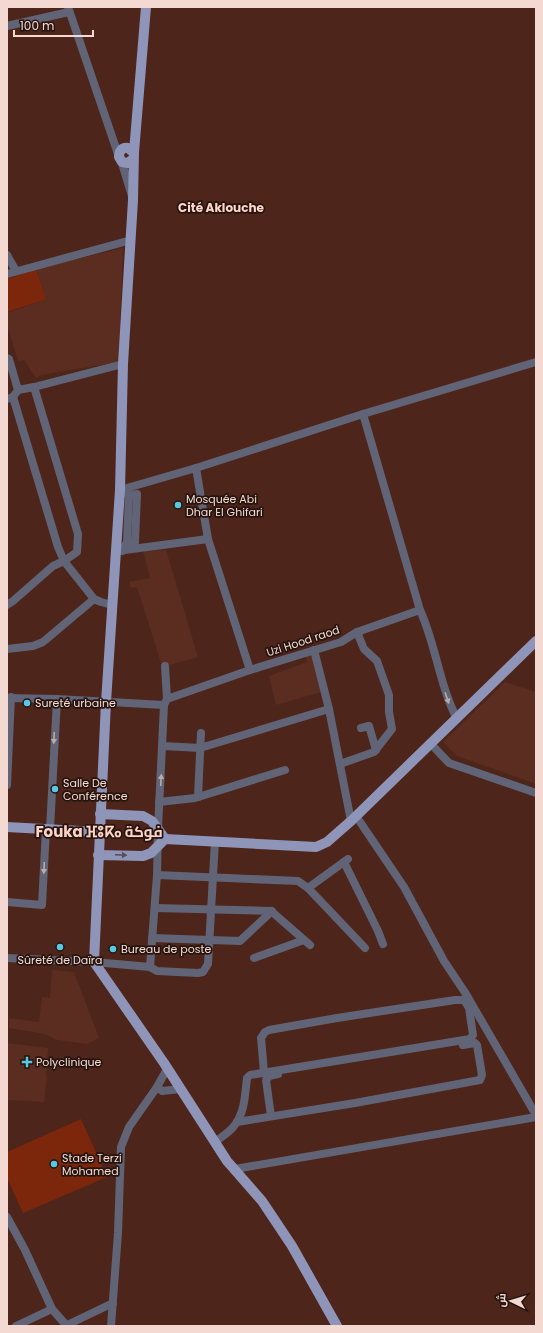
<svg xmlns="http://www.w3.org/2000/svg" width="543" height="1333" font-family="Poppins,Cairo,'Noto Sans Tifinagh',sans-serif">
<rect width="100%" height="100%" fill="#4d251a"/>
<!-- built -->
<g fill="#5b2d20">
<path d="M123,248L120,326H122L119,362L41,375L36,378L24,360L18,361L7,325V313L44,300L46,298L36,269Z"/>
<path d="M166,550L198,657L166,666L165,662L161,663L137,587L131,588L129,582L150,578L143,551Z"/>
<path d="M313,651L321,692L276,705L269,676L307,662L305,654Z"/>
<path d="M505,682L536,692V784L457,756L443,742Z"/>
<path d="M52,970L74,972L99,1038L87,1044L57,1040L45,1034L9,1028V1018L39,1022L42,997L50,998Z"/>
<path d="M7,1043L48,1048L46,1075L47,1076L44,1102L7,1100Z"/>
</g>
<!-- green -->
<g fill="#7c260c">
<path d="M36,269L46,298L44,300L7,312V279Z"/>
<path d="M81,1119L107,1177L23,1213L7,1178V1152Z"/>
</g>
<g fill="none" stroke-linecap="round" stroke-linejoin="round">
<!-- minor -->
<g stroke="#606476" stroke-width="8">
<path d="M68,7L119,157"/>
<path d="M7,26L69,12"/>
<path d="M121,160L132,196"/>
<path d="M7,255L16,271"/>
<path d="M7,274L131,240"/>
<path d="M7,358L9,359L18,390"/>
<path d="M13,397L58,547L64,561L94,599L101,602L112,605"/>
<path d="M7,399L13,397L18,390L34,387L123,364"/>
<path d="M363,414L420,610"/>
<path d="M196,468L208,539L250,670"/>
<path d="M120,490L196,468L363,414L536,362"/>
<path d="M120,490L129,495L127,542L122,551"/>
<path d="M127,542L130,543L135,542L137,494L129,495"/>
<path d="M117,551L208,539"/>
<path d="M7,605L13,601L53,566L64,561L77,552L78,534L34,387"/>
<path d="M7,649L33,646L43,642L94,599"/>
<path d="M314,650L329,709L351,821"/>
<path d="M165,666L167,699"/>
<path d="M7,698L57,699L164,705L167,699L250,670L341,642L357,632L420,610C436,645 439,684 457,719"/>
<path d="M361,728L369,726L376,750"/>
<path d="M430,743L449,763L536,793"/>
<path d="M163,746L200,748L329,709"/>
<path d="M340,764L374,752L392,729L389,712V695L377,661L364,649L357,632"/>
<path d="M7,785L11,697"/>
<path d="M198,797L201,733"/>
<path d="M159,802L195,798L285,770"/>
<path d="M356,816L404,887L444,961L466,994L536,1115"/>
<path d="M50,829L57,699"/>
<path d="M344,862L378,931L383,944"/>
<path d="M157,875L298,881L308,888L348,859"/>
<path d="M308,888L365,948"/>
<path d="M7,902L42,905L46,829"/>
<path d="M155,908L271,911L310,945"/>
<path d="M152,938L240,941L272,911"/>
<path d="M7,958L94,962L150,967L157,971L198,973L203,972L208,964L215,841"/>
<path d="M254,958L304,940"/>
<path d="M150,967L157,875L158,829L164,705"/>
<path d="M167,1069L157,1087L162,1091L181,1089"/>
<path d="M271,1116L266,1080L269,1076L278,1074"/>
<path d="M237,1122L355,1103L480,1080L482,1075L477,1045L475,1043L463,1045"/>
<path d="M215,1142C221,1137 230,1132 234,1126C245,1113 245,1094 247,1078L250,1075L470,1039L473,1035L469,1008L464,1000H455L337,1018L269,1030L265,1032L261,1038L264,1072"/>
<path d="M235,1169L536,1117"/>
<path d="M7,1217L25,1250L52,1309L66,1325"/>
<path d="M16,1326L52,1309"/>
<path d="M65,1326L113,1303"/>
<path d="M111,1326L118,1233L121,1147L129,1127L157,1087"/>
</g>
<!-- major -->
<g stroke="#8e95b9" stroke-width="10">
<path d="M134,152L146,7"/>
<path d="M133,159L128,163L122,162L119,157C119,151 122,147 128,148L134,153L133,200L123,364L120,490L106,702L94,962L164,1063L227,1161L262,1201L292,1246L337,1326"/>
<path d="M100,814L143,816L152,821L165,839"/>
<path d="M7,827L99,832"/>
<path d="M98,855L143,856L151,853L165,839L316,847L327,842L351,821L536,641"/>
</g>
</g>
<!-- one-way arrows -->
<defs><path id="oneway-solid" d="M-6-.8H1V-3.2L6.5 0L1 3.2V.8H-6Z"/></defs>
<g fill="#b9aaad">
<use href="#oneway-solid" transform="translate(447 698) rotate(71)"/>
<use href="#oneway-solid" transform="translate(54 738) rotate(93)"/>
<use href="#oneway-solid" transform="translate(161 780) rotate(-87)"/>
<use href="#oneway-solid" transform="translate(44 868) rotate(93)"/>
</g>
<use fill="#554e5b" href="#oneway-solid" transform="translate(121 855) rotate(2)"/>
<!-- markers -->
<g fill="#58c9e4" stroke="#26140f" stroke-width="1.5">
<circle cx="178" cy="505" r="4"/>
<circle cx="27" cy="703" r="4"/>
<circle cx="55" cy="789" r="4"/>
<circle cx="60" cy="947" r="4"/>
<circle cx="113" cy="949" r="4"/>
<path d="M25 1056h4v4h4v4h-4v4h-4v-4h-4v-4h4z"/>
<circle cx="54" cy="1164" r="4"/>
</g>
<g text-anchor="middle" stroke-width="3.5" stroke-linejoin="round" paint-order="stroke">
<!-- poi labels -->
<g font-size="11" fill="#f4d9d2" stroke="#26140f" text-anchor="start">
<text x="186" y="503">Mosquée Abi<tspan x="186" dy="13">Dhar El Ghifari</tspan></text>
<text x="35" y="707">Sureté urbaine</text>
<text x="63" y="787">Salle De<tspan x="63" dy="13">Conférence</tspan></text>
<text x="121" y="953">Bureau de poste</text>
<text x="60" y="964" text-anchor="middle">Sûreté de Daïra</text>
<text x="36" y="1066">Polyclinique</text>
<text x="62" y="1162">Stade Terzi<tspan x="62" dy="13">Mohamed</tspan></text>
</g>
<!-- street labels -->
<g font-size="11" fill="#f4d9d2" stroke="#26140f">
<text transform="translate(303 641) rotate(-18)" y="4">Uzi Hood raod</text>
</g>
<!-- neighbourhood labels -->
<g font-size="12" font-weight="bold" fill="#fed4c8" stroke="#26140f">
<text x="221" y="212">Cité Aklouche</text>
</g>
<!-- district labels -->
<g font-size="15" font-weight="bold" fill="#fed4c8" stroke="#26140f">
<text x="99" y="837">Fouka ⴼⵓⴽⴰ فوكة</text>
</g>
</g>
<!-- border -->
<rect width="543" height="1333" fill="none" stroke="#f4d9d2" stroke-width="16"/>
<!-- north arrow -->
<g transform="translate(511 1301) rotate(275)" stroke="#26140f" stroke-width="3" paint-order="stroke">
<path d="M0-3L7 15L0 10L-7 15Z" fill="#f4d9d2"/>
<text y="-6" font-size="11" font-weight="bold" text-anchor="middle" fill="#f4d9d2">ش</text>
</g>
<!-- scale -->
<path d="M14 30v6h79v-6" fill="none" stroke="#f4d9d2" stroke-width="2"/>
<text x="20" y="30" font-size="12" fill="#f4d9d2" stroke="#26140f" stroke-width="3" paint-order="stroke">100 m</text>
</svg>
